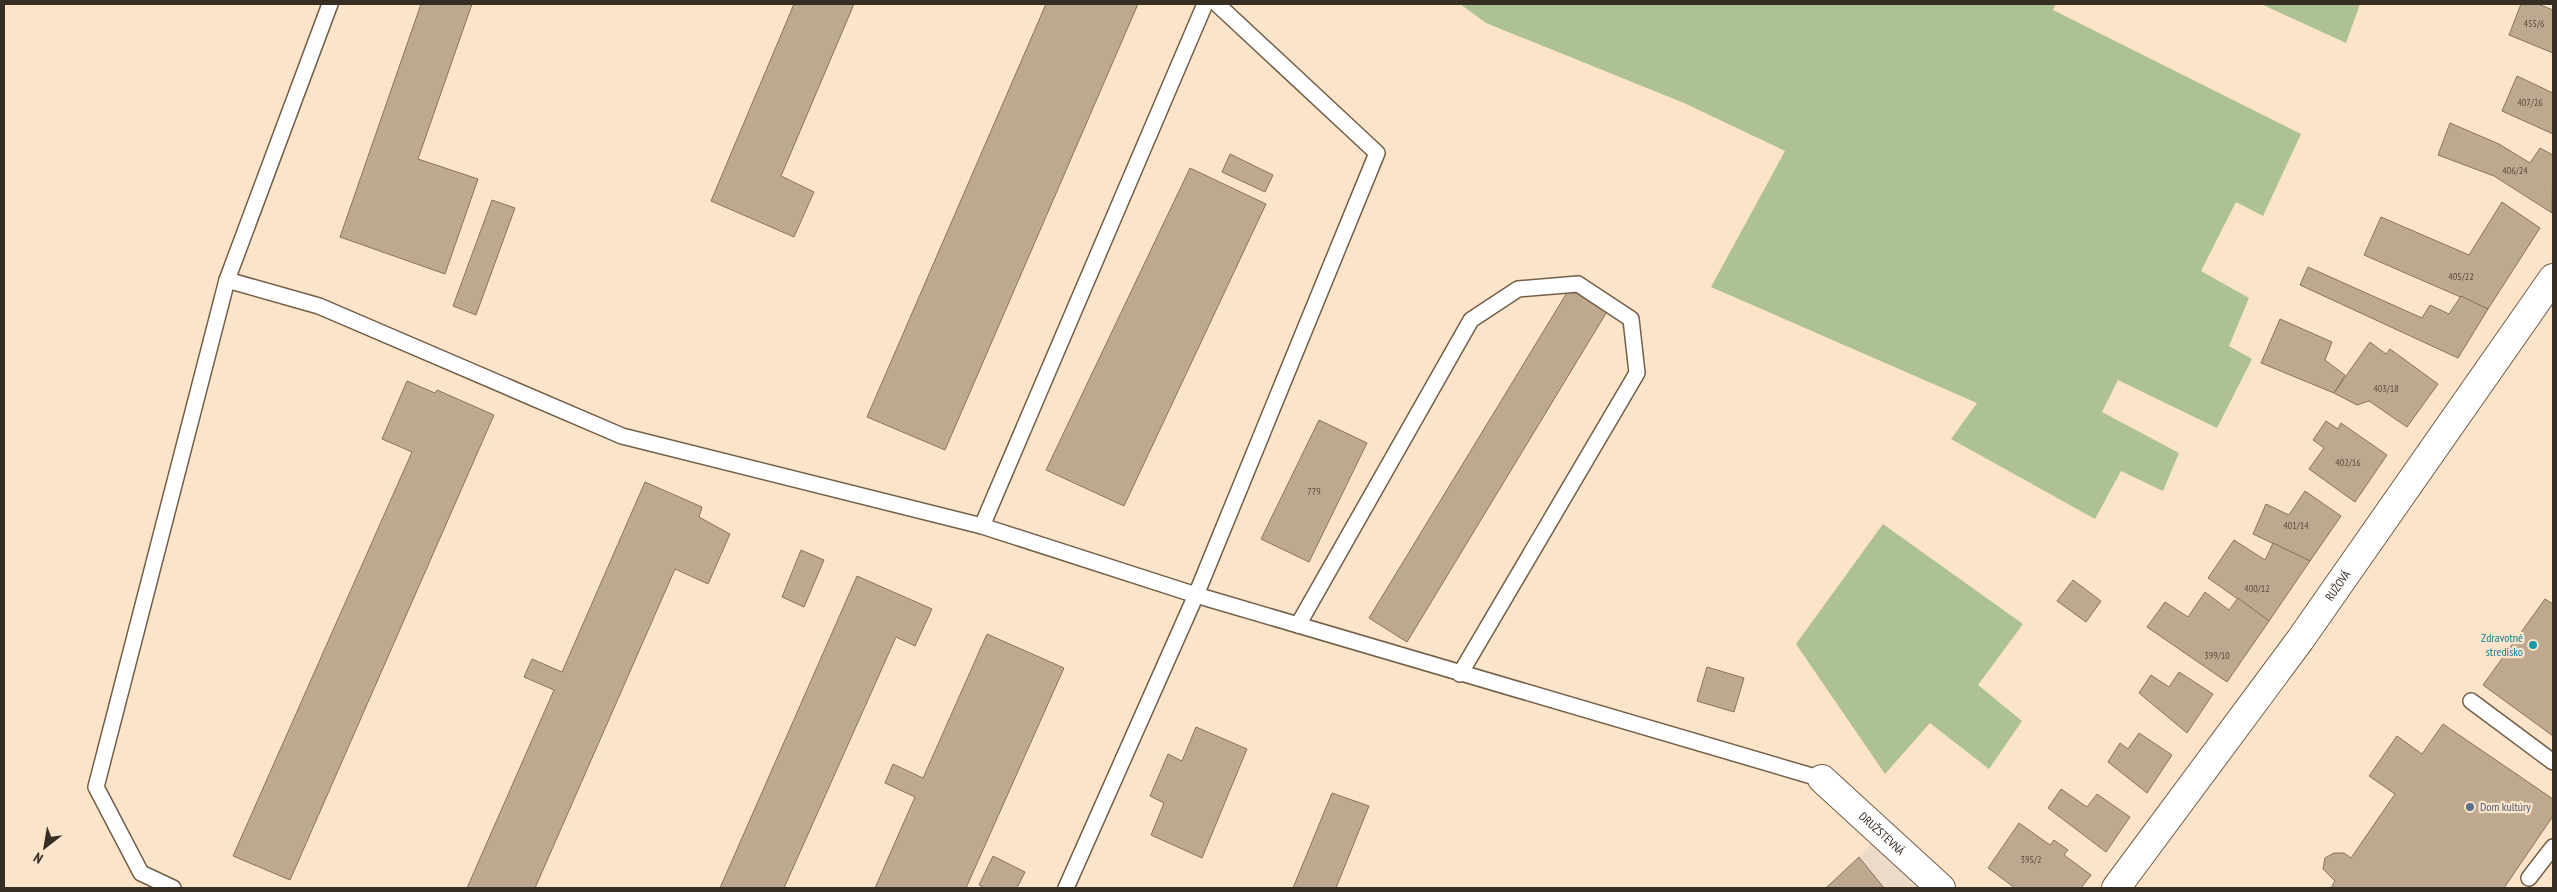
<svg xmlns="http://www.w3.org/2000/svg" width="2557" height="892" font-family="'PT Sans Narrow',sans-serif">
<rect width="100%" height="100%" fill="#fbe4ca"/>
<!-- industrial -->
<path fill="#eddbca" d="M1875,841L1923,888H1826Z"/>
<!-- green -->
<g fill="#adc193">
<path d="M1460,4H2056L2053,10L2301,134L2263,216L2236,202L2201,271L2249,298L2229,346L2252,359L2217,428L2118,380L2102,412L2179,453L2163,491L2121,471L2095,519L1951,439L1977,403L1711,287L1785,151L1684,103L1486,23Z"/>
<path d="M2261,4H2360L2346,43Z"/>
<path d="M1883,524L2023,624L1978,685L2022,721L1989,769L1930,723L1885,774L1796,644Z"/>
</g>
<!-- building -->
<g fill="#bea88f" stroke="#88735c">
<path d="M421,4H472L418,159L478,179L445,274L340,237Z"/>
<path d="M794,4H854L781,176L814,192L794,237L711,201Z"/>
<path d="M1046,4H1138L945,450L867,417Z"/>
<path d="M2521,4H2538L2553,10V53L2509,35Z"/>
<path d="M2517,76L2553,93V134L2502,111Z"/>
<path d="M2450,123L2499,144L2530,163L2540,148L2553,155L2552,213L2494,176L2438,155Z"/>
<path d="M1230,154L1273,175L1265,192L1222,172Z"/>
<path d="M1190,168L1266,204L1124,506L1046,470Z"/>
<path d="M492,200L515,208L476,315L453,306Z"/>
<path d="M2502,202L2540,228L2488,309L2364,255L2381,217L2469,255Z"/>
<path d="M2308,267L2422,318L2430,305L2449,314L2461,296L2488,309L2458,358L2300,285Z"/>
<path d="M1571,286L1608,310L1407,642L1369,618Z"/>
<path d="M2280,319L2332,342L2325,360L2345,375L2334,393L2261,363Z"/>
<path d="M2370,342L2386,354L2390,349L2438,384L2407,427L2369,401L2357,405L2334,393Z"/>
<path d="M407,381L435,393L437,390L494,415L290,880L233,856L412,452L382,439Z"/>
<path d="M1319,420L1367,443L1309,562L1261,539Z"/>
<path d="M2326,421L2338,429L2341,423L2387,455L2355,502L2309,469L2324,448L2313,440Z"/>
<path d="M645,482L702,507L699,517L730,534L708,584L675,569L535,888H467L554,690L524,677L532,659L562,672Z"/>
<path d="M2305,491L2341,516L2310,561L2253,534L2266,504L2289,515Z"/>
<path d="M2234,540L2265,560L2273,543L2310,561L2269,621L2208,578Z"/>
<path d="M801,550L824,560L804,607L782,597Z"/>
<path d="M857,576L932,609L915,646L896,637L784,888H720Z"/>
<path d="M2073,580L2101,601L2086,622L2057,601Z"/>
<path d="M2205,592L2229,610L2238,598L2269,621L2227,682L2147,627L2165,602L2188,617Z"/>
<path d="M2545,599L2553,604V736L2483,685Z"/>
<path d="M987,634L1064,668L966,888H875L915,797L885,783L893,764L923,778Z"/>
<path d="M1707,667L1744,678L1734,712L1697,701Z"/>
<path d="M2179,672L2213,694L2187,733L2139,693L2151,675L2169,687Z"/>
<path d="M2443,724L2553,799V816L2504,888H2331L2335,881L2323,869L2325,858L2334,853H2344L2351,858L2395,794L2369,776L2397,736L2422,754Z"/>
<path d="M1196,727L1247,749L1202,858L1151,835L1164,803L1150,796L1168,754L1182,761Z"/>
<path d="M2139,733L2172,755L2147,793L2108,762L2120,743L2128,749Z"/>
<path d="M2061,789L2087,807L2097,794L2130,817L2106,852L2048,808Z"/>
<path d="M1332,793L1369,806L1336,888H1293Z"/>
<path d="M2019,823L2050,845L2054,840L2068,850L2064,855L2091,875L2081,888H2015L1988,868Z"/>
<path d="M993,856L1025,872L1017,888H985L979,885Z"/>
<path d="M1859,857L1884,888H1826L1843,872Z"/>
</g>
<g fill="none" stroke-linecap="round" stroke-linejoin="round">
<!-- service casing -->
<g stroke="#735f48" stroke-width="18">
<g id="service">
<path d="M227,280L319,306L622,436L982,526L1196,595L1822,779"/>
<path d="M982,526L1205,4"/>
<path d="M1298,625L1471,320L1518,289L1578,284L1631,319L1637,373L1460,674"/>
<path d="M2471,701L2553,762"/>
<path d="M2529,878L2553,847"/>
<path d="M173,888L141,873L96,787L227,280L330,4"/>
<path d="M1066,888L1196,595L1377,153L1217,4"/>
</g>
</g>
<!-- minor casing -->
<g stroke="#735f48" stroke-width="30">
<g id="minor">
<path id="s1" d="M1822,779L1941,888"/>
<path id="s2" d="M2116,888L2300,640L2553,278"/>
</g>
</g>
<!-- service -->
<use href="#service" stroke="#fff" stroke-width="15"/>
<!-- minor -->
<use href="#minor" stroke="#fff" stroke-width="28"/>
</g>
<!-- markers -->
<circle fill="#0f9aa8" stroke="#fbe4ca" stroke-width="2" cx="2533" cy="645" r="5"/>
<circle fill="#5c6f8a" stroke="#fbe4ca" stroke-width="2" cx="2470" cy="807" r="5"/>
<g text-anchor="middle" stroke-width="4.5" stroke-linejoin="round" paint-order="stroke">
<!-- number labels -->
<g font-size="10" fill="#584c3e">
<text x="2534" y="27">455/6</text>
<text x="2530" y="106">407/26</text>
<text x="2515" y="174">406/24</text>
<text x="2461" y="280">405/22</text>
<text x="2386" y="392">403/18</text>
<text x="2348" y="466">402/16</text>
<text x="1314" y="495">779</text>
<text x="2296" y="529">401/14</text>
<text x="2257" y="592">400/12</text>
<text x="2217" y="659">399/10</text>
<text x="2031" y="863">395/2</text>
</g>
<!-- street labels -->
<g font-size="12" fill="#362d23" stroke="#fbe4ca">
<text dy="4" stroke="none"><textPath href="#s2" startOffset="375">RUŽOVÁ</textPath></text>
<text dy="4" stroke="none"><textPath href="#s1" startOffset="81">DRUŽSTEVNÁ</textPath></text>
</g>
<!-- culture labels -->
<g font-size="12" fill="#0d838f" stroke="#fbe4ca" text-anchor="end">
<text x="2523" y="642">Zdravotné<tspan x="2523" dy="14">stredisko</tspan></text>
</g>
<!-- service labels -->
<g font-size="12" fill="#4e5e75" stroke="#fbe4ca" text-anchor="start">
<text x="2480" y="811">Dom kultúry</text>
</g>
</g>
<!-- border -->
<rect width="2557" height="892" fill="none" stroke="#362d23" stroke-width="10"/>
<!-- north arrow -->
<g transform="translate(45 847) rotate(211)" stroke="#fbe4ca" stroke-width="4" paint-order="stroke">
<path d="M0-4L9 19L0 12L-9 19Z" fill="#362d23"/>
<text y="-8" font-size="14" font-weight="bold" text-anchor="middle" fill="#362d23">N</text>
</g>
</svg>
